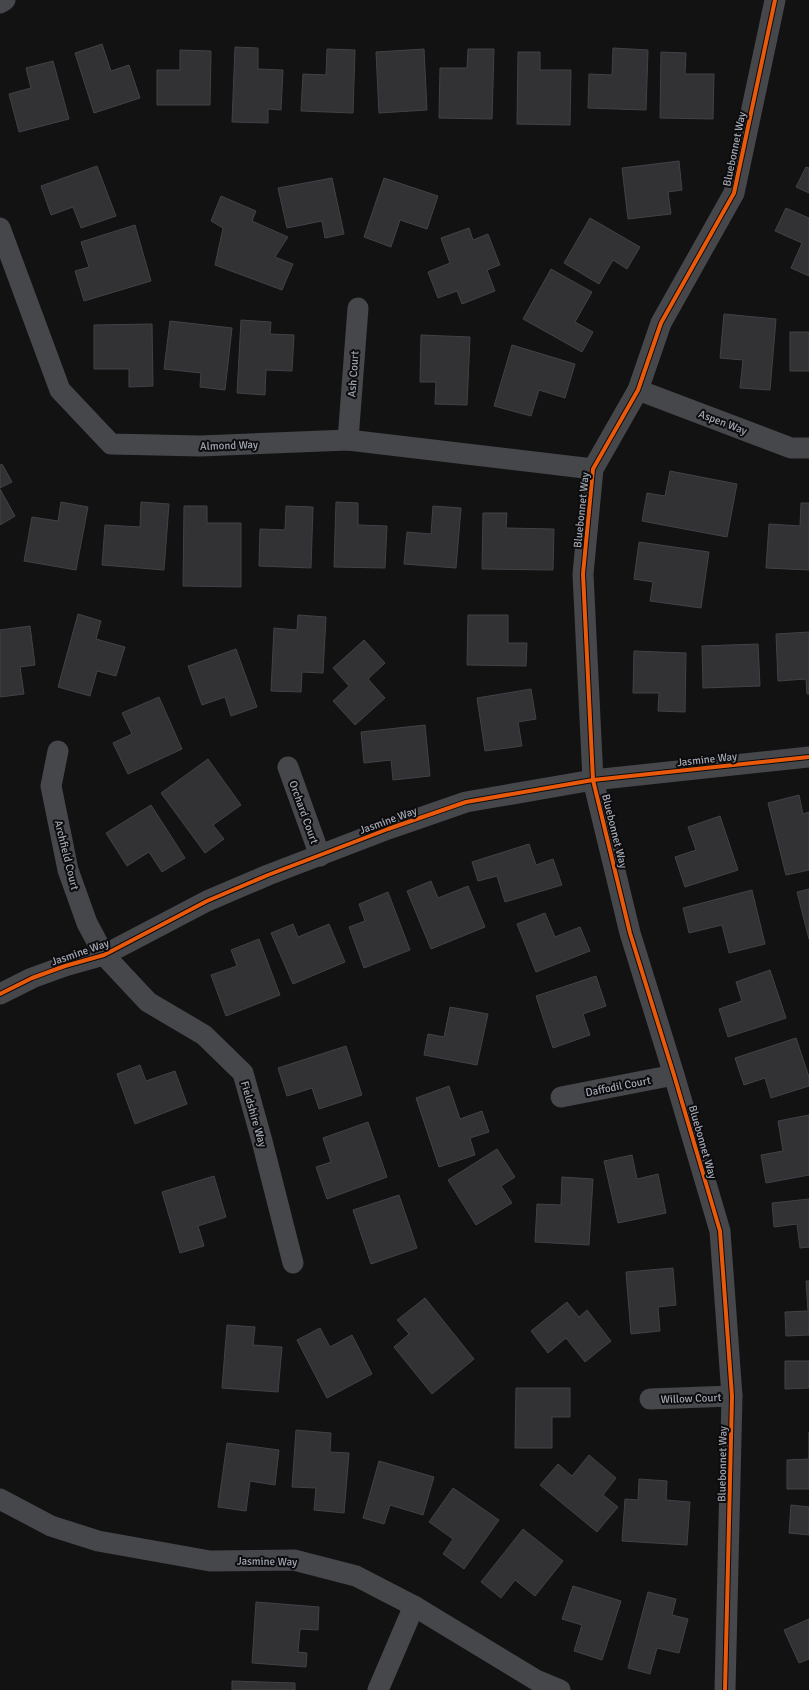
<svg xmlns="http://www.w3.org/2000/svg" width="809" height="1690" font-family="Signika,sans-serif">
<rect width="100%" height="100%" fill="#121212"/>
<!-- building -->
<g fill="#323235" stroke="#404246">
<path d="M102,44L111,71L129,65L140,98L94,113L75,53Z"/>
<path d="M235,47L258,48V69L283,70L281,110L268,109V123L232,122Z"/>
<path d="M613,48L648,50L646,110L588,108L589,74L612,75Z"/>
<path d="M327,49L355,50L353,113L301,111L303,74L326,75Z"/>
<path d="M424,49L427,110L379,113L376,52Z"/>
<path d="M468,49H494L492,119L439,118L440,68H467Z"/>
<path d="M180,50L211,51L210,105H157V70H180Z"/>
<path d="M518,52H540V70H571L570,125L517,124Z"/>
<path d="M661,52L686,53L685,74H714L713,119L660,118Z"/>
<path d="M53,61L69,119L19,132L9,94L31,88L26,68Z"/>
<path d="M679,161L682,190L668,192L671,214L628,219L622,168Z"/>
<path d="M97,166L116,216L81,228L73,207L51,215L41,186Z"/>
<path d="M806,167L809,168V193L796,187Z"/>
<path d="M332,178L344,234L325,238L322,221L287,228L278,188Z"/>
<path d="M384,178L438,196L427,229L400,220L391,247L364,237Z"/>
<path d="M221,196L256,211L252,221L288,237L275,257L293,264L282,290L215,265L223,228L211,221Z"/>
<path d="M786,208L809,218V276L791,268L802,243L775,231Z"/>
<path d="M590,218L640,247L627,269L613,260L599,284L564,263Z"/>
<path d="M135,225L151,281L84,301L75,271L89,267L81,242Z"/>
<path d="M469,228L473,240L488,234L500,265L487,270L495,291L462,304L457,291L438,298L428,272L450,263L441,238Z"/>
<path d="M551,269L592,292L575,322L593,332L582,352L523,319Z"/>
<path d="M724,314L776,319L770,390L740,388L743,360L720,358Z"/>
<path d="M241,320L271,322L270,334L294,335L292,371L266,370L265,395L237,393Z"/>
<path d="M170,321L232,328L225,390L200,387L201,373L164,369Z"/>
<path d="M152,324L153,386L129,387V369H94V325Z"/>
<rect x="790" y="332" width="19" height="39"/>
<path d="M421,335L470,337L467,405L435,404L436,382H420Z"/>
<path d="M512,345L575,364L565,398L539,390L531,416L494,406Z"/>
<path d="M2,464L12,482L0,488V465Z"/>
<path d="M670,471L737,484L727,537L642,521L647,493L665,496Z"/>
<path d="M0,489L15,516L0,525Z"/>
<path d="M61,502L88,507L76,570L24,561L32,517L58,521Z"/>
<path d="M141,502L169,504L164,570L102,565L105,525L140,527Z"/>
<path d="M336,502L358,503V525L387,526L385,568L334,567Z"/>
<path d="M801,503H809V570L766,568L769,524L800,526Z"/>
<path d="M184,506H207V523H241V587L183,586Z"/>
<path d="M286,506L313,507L311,568L259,566L260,529L285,530Z"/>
<path d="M433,506L461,508L456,568L404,564L407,532L431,534Z"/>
<path d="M483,513H507L506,528L554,529L553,570L482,569Z"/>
<path d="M639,542L709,552L701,608L650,601L653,582L634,579Z"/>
<path d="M78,614L101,621L96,639L125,647L116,676L97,671L90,696L58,687Z"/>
<path d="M298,615L326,617L323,673L302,672L301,692L271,691L274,628L297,630Z"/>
<path d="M468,615H508V643H527L526,666L467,665Z"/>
<path d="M30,626L35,665L20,667L24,694L0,697V630Z"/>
<path d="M809,632V694H807L806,679L778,681L776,634Z"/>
<path d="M364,640L385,663L368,679L385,698L355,725L333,701L349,686L333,668Z"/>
<path d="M758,644L760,686L703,688L702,646Z"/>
<path d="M236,649L257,707L231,716L225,697L202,705L188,666Z"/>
<path d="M634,651L686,653L685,712L658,711L659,693H633Z"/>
<path d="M531,689L536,719L518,722L522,746L485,751L477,698Z"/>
<path d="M159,697L182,749L128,774L113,743L132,734L122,713Z"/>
<path d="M425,725L430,776L393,780L391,760L364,763L361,732Z"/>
<path d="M208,759L241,805L213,825L224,839L205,853L161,793Z"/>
<path d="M799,795L803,814L809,812V870L786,875L768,803Z"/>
<path d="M151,805L185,858L162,872L149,852L127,866L106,833Z"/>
<path d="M720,816L738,870L685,887L675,857L696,850L688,827Z"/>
<path d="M529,844L536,865L553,859L562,885L505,902L497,876L478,881L472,862Z"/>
<path d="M431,881L438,898L468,886L485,927L431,949L407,891Z"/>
<path d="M809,889V939L797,892Z"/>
<path d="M752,890L765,944L729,953L722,925L689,933L683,908Z"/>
<path d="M388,892L410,950L364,968L349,927L365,921L359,904Z"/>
<path d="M545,913L555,937L580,927L590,951L536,972L517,924Z"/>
<path d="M293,924L298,937L329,924L345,962L293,984L271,933Z"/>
<path d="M259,939L280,995L226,1016L211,975L237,966L231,950Z"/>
<path d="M770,970L786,1018L728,1037L719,1009L742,1001L736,982Z"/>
<path d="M596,976L606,1006L583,1014L590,1035L553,1048L536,996Z"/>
<path d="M450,1007L488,1014L477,1065L424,1055L428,1034L444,1037Z"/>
<path d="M796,1038L809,1077V1086L771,1098L765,1078L744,1085L735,1058Z"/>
<path d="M346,1046L362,1095L319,1109L312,1088L287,1096L278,1068Z"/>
<path d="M140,1065L146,1081L175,1071L187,1104L135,1124L117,1074Z"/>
<path d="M449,1086L460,1119L482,1111L489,1132L470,1138L475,1155L439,1167L416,1098Z"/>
<path d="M809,1115V1175L766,1183L761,1155L783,1151L778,1121Z"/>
<path d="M368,1122L387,1177L327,1199L316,1167L331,1162L323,1138Z"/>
<path d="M497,1149L515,1177L501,1186L512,1203L476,1225L448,1180Z"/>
<path d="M632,1155L637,1179L658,1174L666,1213L618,1223L604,1161Z"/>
<path d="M214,1176L226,1217L198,1226L204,1246L180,1253L162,1192Z"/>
<path d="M562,1177L593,1179L589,1245L535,1242L537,1204L561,1205Z"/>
<path d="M399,1195L417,1248L371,1264L353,1210Z"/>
<path d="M809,1199V1247L800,1248L797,1224L774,1227L772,1203Z"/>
<path d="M673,1268L676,1305L658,1307L660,1331L631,1334L626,1272Z"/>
<path d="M806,1281H809V1335L786,1336L785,1312L808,1311Z"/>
<path d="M425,1298L474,1359L432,1394L394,1347L409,1334L397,1320Z"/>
<path d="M567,1302L579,1317L587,1310L611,1341L585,1362L566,1338L548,1353L531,1331Z"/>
<path d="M227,1325L255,1327L253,1345L282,1347L278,1392L222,1388Z"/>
<path d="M320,1328L330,1347L352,1335L372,1374L327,1398L297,1340Z"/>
<path d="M785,1361H809V1388L785,1389Z"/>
<path d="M516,1388H570V1417H552V1448H515Z"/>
<path d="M296,1430L331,1433L330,1452L349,1453L344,1513L314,1510L316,1488L292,1487Z"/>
<path d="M809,1432V1489H787V1460L809,1459Z"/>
<path d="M227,1443L279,1450L275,1485L250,1481L246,1511L218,1507Z"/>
<path d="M589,1455L616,1478L603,1495L618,1507L597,1532L540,1485L558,1464L572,1476Z"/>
<path d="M379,1461L434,1477L423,1515L390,1505L384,1524L363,1518Z"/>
<path d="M639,1479L667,1481L666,1500L690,1502L687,1545L622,1541L625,1499L638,1500Z"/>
<path d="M453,1488L499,1520L464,1569L443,1554L453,1539L429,1522Z"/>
<path d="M791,1505L809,1507V1535L789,1533Z"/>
<path d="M523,1529L563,1561L535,1596L515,1580L501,1598L481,1582Z"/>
<path d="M573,1586L621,1601L602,1660L574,1651L582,1625L562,1619Z"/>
<path d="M648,1592L676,1599L672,1615L688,1619L679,1653L657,1648L650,1674L628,1668Z"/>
<path d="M256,1602L319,1607L318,1630L300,1629L298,1652L307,1653L306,1667L252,1663Z"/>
<path d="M809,1619V1659L799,1663L784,1630Z"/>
<path d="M232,1681L295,1683V1690H232Z"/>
</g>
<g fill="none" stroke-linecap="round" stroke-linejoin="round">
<!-- minor -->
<g stroke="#46474b" stroke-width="21">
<path d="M0,3L5,0"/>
<path d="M0,228L60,390L111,444L200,446L348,440L593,469"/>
<path d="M638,390L791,448H809"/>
<path d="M348,440L358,308"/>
<path d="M58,751L51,786L68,870L87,923L104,955L148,1002L204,1035L243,1073L262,1141L293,1263"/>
<path d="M288,767L320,856"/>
<path d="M0,994L32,978L65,966L104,955L207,901L268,875L388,829L466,802L593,780L809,757"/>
<path d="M561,1097L674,1075"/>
<path d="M650,1399L732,1396"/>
<path d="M0,1499L51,1526L98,1541L210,1561L294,1560L356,1576L414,1606L536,1680L560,1690"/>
<path d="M378,1690L414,1606"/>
<path d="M725,1690L732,1396L720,1231L674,1075L630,933L593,780L583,574L593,469L638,390L661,323L734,193L775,0"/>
</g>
<!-- cycleway casing -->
<g stroke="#0c0c0e" stroke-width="6">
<g id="cycleway">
<path d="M0,994L32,978L65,966L104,955L207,901L268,875L388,829L466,802L593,780L809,757"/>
<path d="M725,1690L732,1396L720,1231L674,1075L630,933L593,780L583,574L593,469L638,390L661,323L734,193L775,0"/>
</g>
</g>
<!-- cycleway -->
<use href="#cycleway" stroke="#e8590c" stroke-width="4"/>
</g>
<g text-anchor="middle" stroke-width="4" stroke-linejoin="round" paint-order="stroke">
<!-- street labels -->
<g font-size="11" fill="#a2a7b3" stroke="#0c0c0e">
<text transform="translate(734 149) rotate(-78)" y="4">Bluebonnet Way</text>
<text transform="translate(353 374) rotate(-86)" y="4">Ash Court</text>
<text transform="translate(723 422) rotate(21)" y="4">Aspen Way</text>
<text transform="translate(229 445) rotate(-2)" y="4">Almond Way</text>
<text transform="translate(581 510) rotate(-84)" y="4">Bluebonnet Way</text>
<text transform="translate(707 759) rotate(-6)" y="4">Jasmine Way</text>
<text transform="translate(304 812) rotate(70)" y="4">Orchard Court</text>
<text transform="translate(388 820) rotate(-20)" y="4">Jasmine Way</text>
<text transform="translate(615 831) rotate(76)" y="4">Bluebonnet Way</text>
<text transform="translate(67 855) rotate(76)" y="4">Archfield Court</text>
<text transform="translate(80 952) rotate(-19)" y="4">Jasmine Way</text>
<text transform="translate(618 1086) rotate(-11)" y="4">Daffodil Court</text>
<text transform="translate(254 1114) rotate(74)" y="4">Fieldshire Way</text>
<text transform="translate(703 1142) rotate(74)" y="4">Bluebonnet Way</text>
<text transform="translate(691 1398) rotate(-2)" y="4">Willow Court</text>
<text transform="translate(722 1464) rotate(-89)" y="4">Bluebonnet Way</text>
<text transform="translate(267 1561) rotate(1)" y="4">Jasmine Way</text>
</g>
</g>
</svg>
